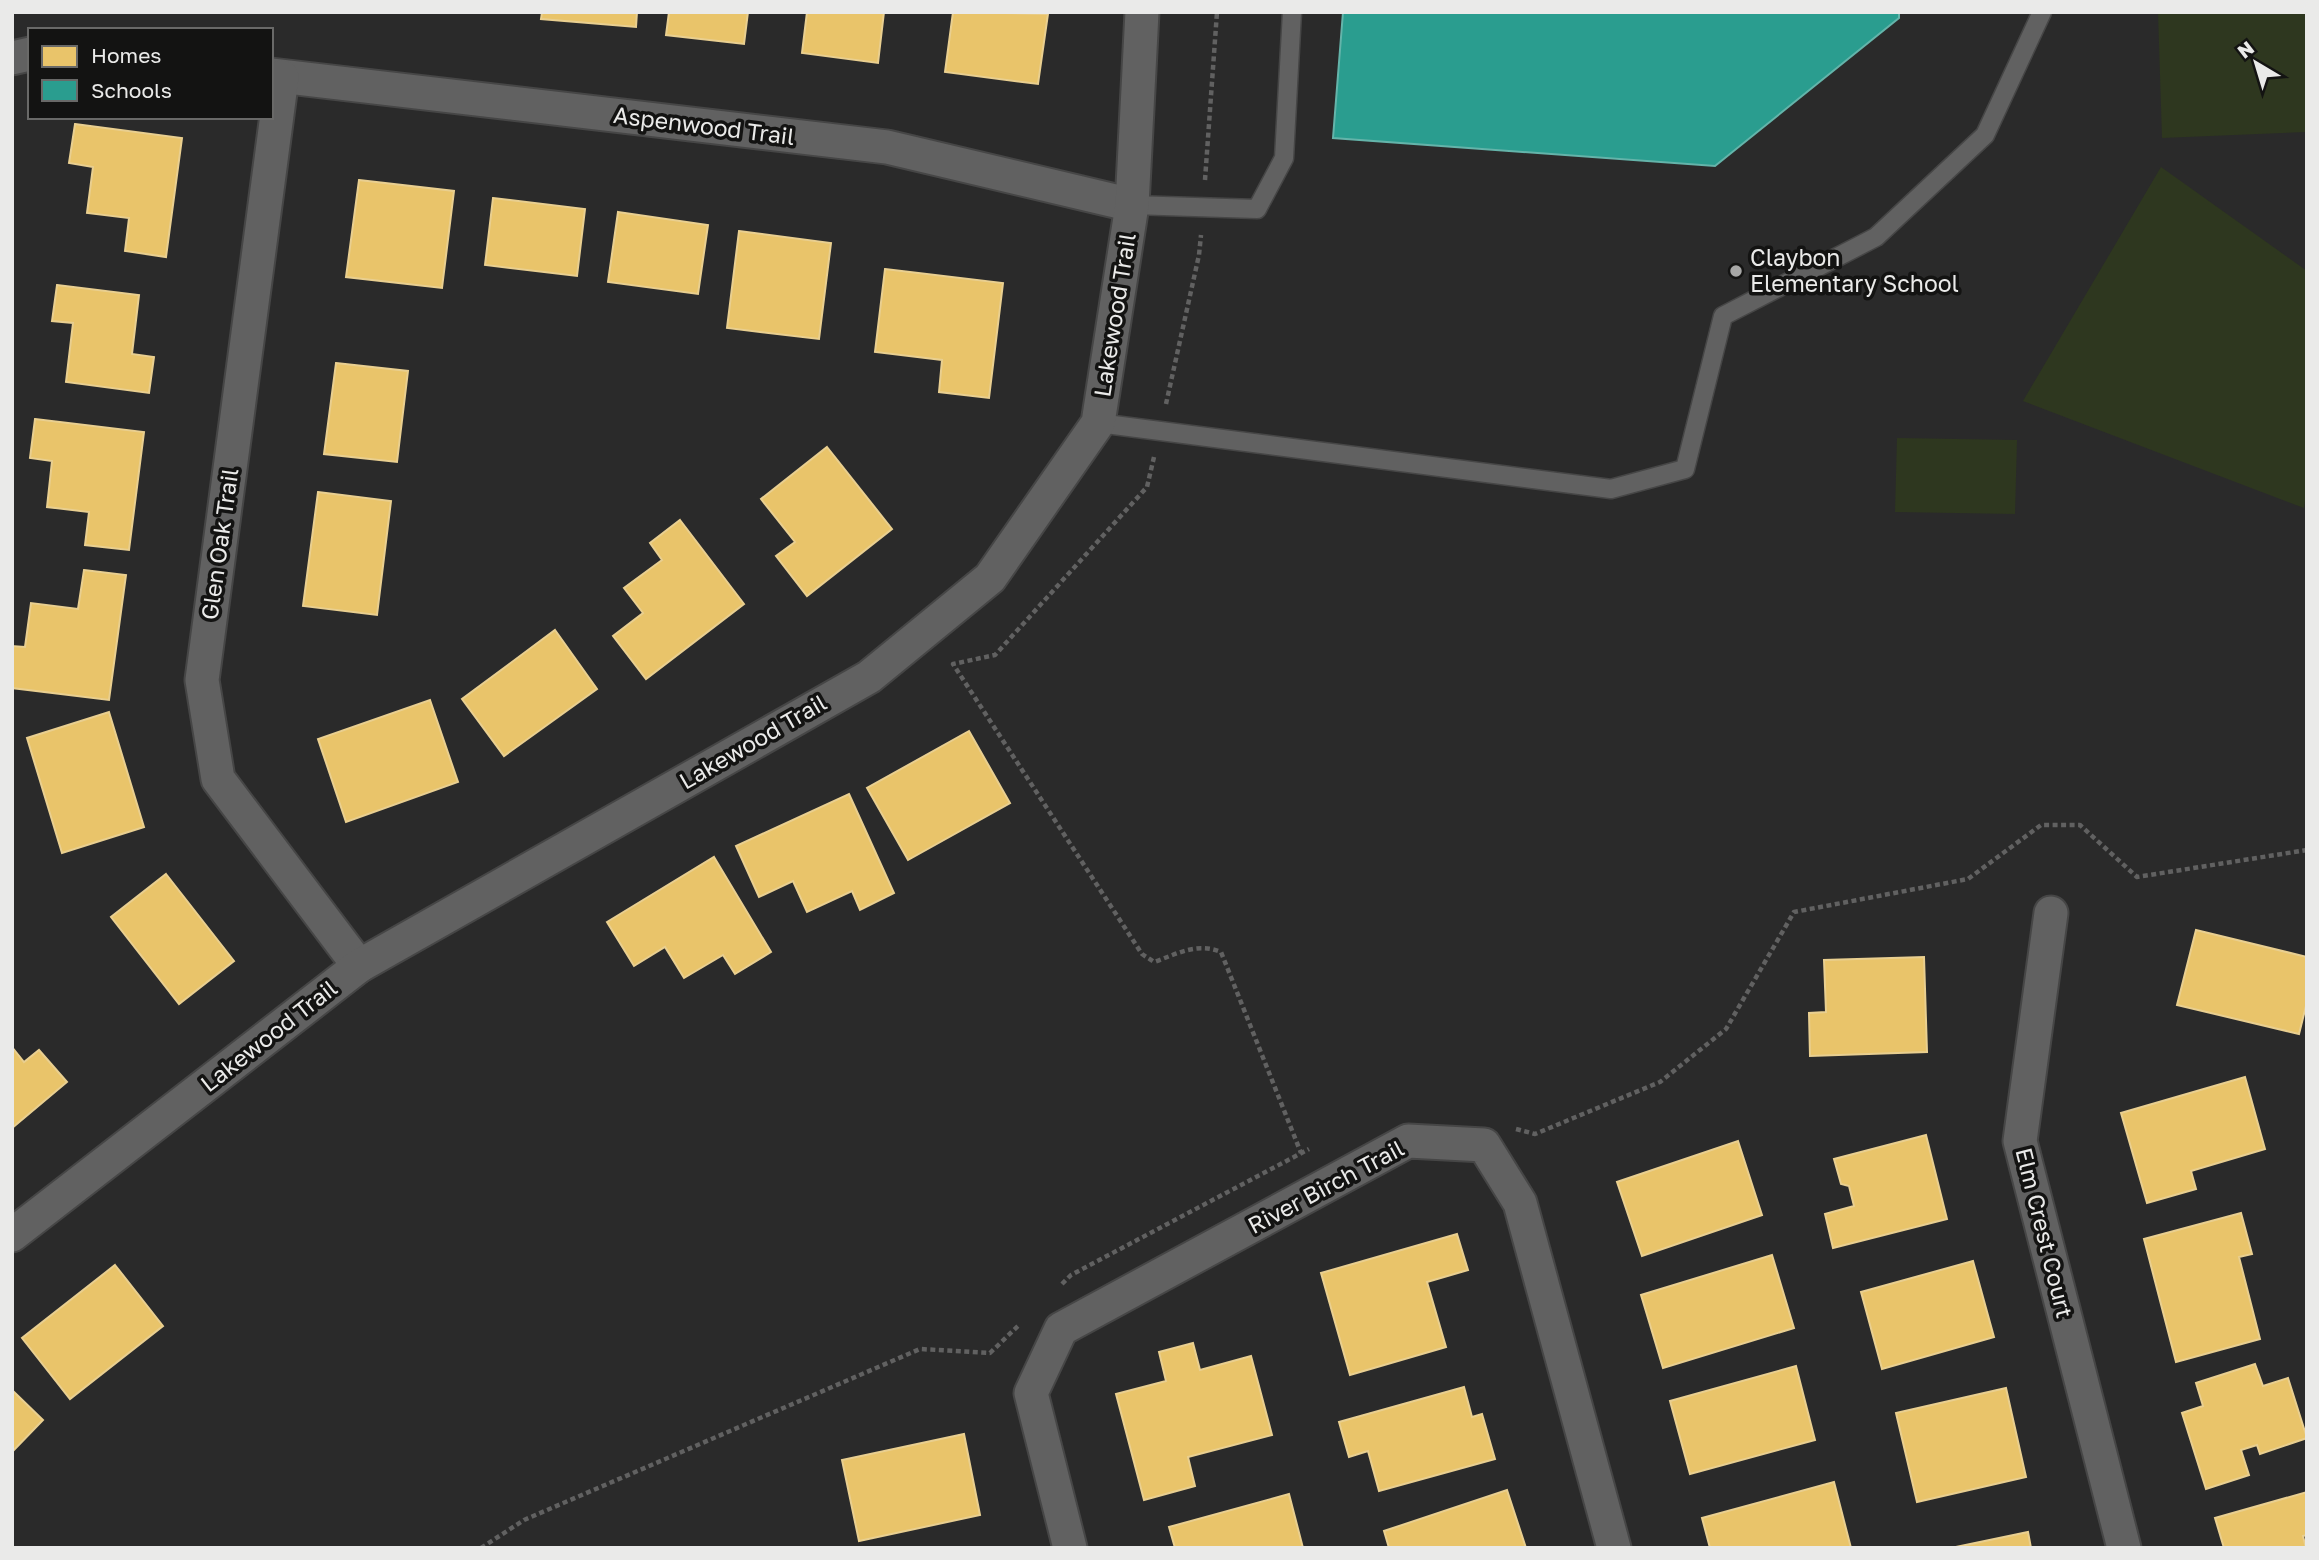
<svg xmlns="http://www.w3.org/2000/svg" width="2319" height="1560" font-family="'Golos Text',sans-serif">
<rect width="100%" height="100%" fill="#2a2a2a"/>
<!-- green -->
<g fill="#2e371f">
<path d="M2158,12H2307V132L2162,138Z"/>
<path d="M2161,167L2307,271V488L2304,508L2023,401Z"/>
<path d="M1897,438L2017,440L2015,514L1895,512Z"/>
</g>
<!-- homes -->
<g fill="#e9c46a" stroke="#e9cf90" stroke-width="2">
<path d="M542,12H637L636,27L541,19Z"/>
<path d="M669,12H748L744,44L666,35Z"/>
<path d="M807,12H884L878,63L802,53Z"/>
<path d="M953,12L1048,14L1038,84L945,72Z"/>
<path d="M75,124L182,138L166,257L125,251L129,218L87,213L93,167L69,163Z"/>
<path d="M359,180L454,191L442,288L346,277Z"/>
<path d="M493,198L585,209L577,276L485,265Z"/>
<path d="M618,212L708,225L698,294L608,282Z"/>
<path d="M739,231L831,243L819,339L727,328Z"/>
<path d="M885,269L1003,283L989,398L939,392L942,360L875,352Z"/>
<path d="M57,285L139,295L132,354L154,357L149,393L66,382L73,323L52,321Z"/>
<path d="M336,363L408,371L397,462L324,454Z"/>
<path d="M35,419L144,432L129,550L85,545L89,512L47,507L52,461L30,458Z"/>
<path d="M827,447L892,529L807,596L776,556L795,542L761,499Z"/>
<path d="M318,492L391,501L377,615L303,606Z"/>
<path d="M680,520L744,604L646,679L613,636L643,613L624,588L662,560L650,543Z"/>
<path d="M84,570L126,575L109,700L12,688V646L25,647L31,603L78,609Z"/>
<path d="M555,630L597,689L504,756L462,699Z"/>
<path d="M430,700L458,782L346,822L318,739Z"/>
<path d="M109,712L144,827L62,853L27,738Z"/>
<path d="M969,731L1010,803L908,860L867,788Z"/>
<path d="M849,794L894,893L860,910L852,891L807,912L793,881L759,897L736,846Z"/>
<path d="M714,857L771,952L735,974L723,955L684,978L665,947L634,966L607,922Z"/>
<path d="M166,874L234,961L179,1004L111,917Z"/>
<path d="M2196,930L2307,957V1002L2299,1034L2177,1005Z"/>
<path d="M1924,957L1927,1052L1810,1056L1809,1013L1826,1012L1824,960Z"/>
<path d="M12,1047L24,1062L39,1050L67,1082L12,1128Z"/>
<path d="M2245,1077L2265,1149L2191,1171L2196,1189L2147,1203L2121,1113Z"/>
<path d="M1926,1135L1947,1219L1833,1248L1825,1214L1854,1206L1849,1186L1841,1184L1834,1159Z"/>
<path d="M1738,1141L1762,1215L1642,1256L1617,1182Z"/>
<path d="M2241,1213L2252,1254L2239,1257L2260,1339L2176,1362L2144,1239Z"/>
<path d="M1457,1234L1468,1270L1427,1282L1446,1347L1350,1375L1321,1273Z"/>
<path d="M1772,1255L1794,1328L1663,1368L1641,1295Z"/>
<path d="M1973,1261L1994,1337L1882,1369L1861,1292Z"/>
<path d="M115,1265L163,1326L70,1399L22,1338Z"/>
<path d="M1193,1343L1200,1370L1251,1356L1272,1435L1188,1457L1195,1486L1144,1500L1116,1394L1166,1381L1159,1352Z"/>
<path d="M2255,1364L2263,1386L2288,1378L2307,1438L2260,1454L2257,1445L2241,1450L2249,1475L2206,1489L2182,1413L2203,1406L2196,1383Z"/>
<path d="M1796,1366L1815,1440L1690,1474L1670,1401Z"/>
<path d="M1464,1387L1472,1417L1482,1414L1495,1459L1379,1491L1368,1451L1349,1457L1339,1422Z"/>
<path d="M2006,1388L2026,1477L1917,1502L1896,1413Z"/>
<path d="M12,1390L43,1420L12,1452Z"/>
<path d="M964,1434L980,1515L859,1541L842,1460Z"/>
<path d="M1834,1482L1851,1548H1710L1702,1518Z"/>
<path d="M1507,1490L1526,1548H1389L1384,1531Z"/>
<path d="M2307,1492V1535L2303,1536L2306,1548H2224L2215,1518Z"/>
<path d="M1289,1494L1303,1548H1175L1169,1527Z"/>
<path d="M2028,1532L2031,1548H1951Z"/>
</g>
<!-- schools -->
<path fill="#2a9d8f" stroke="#64b4aa" stroke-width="2" d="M1343,12H1899V18L1715,166L1333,138Z"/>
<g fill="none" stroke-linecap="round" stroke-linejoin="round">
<!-- lane casing -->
<g stroke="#464646" stroke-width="21">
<g id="lane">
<path d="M1132,205L1257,209L1284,158L1292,12"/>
<path d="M1098,423L1611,489L1685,469L1723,316L1876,237L1985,135L2042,12"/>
</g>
</g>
<!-- street casing -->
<g stroke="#464646" stroke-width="37">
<g id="street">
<path d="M12,58L30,54"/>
<path d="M271,75L887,147L1132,205"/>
<path d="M282,77L202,680L218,779L359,966"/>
<path d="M2051,913L2020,1141L2124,1548"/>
<path d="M12,1235L359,966L869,677L990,578L1098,423L1132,205L1142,12"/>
<path d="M1070,1548L1031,1393L1061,1329L1408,1141L1484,1145L1520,1203L1614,1548"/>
</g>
</g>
<!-- path -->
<g stroke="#616161" stroke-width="4.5" stroke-dasharray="5 3.5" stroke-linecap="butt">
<path d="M1205,180L1217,12"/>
<path d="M1166,404L1199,255L1201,235"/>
<path d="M1154,457L1147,487L995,655L953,664L1142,954L1154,962C1177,954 1197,942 1221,952L1301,1153"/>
<path d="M1516,1129L1535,1134L1660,1082L1726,1029L1794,912L1968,879L2041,825H2080L2137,877L2307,850"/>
<path d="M1062,1284L1071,1275L1309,1149"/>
<path d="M481,1548L524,1520L920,1349L990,1353L1020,1324"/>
</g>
<!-- lane -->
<use href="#lane" stroke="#616161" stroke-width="18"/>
<!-- street -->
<use href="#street" stroke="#616161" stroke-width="33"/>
</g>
<!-- markers -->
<circle fill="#a7a7a6" stroke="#131312" stroke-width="2.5" cx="1736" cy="271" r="7"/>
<g text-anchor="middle" stroke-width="7" stroke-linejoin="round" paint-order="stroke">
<!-- street labels -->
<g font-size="23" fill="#eaeae9" stroke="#131312">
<text transform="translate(704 126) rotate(7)" y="8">Aspenwood Trail</text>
<text transform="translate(1115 315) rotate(-81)" y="8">Lakewood Trail</text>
<text transform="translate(220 544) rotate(-82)" y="8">Glen Oak Trail</text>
<text transform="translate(753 742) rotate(-30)" y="8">Lakewood Trail</text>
<text transform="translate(269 1036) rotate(-38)" y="8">Lakewood Trail</text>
<text transform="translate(1326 1187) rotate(-28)" y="8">River Birch Trail</text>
<text transform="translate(2044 1233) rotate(76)" y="8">Elm Crest Court</text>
</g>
<!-- poi labels -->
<g font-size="23" fill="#eaeae9" stroke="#131312" text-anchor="start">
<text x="1750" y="266">Claybon<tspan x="1750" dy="26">Elementary School</tspan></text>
</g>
</g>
<!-- border -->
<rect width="2319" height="1560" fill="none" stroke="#eaeae9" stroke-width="28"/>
<!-- legend -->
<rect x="28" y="28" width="245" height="91" fill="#131312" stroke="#696968" stroke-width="2"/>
<rect x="42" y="46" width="35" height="21" fill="#e9c46a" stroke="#696968" stroke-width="2"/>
<text x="91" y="63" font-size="21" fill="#eaeae9">Homes</text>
<rect x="42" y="80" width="35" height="21" fill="#2a9d8f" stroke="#696968" stroke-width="2"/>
<text x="91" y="98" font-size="21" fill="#eaeae9">Schools</text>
<!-- north arrow -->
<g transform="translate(2256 63) rotate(322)" stroke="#131312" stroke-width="5" paint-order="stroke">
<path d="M0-5L12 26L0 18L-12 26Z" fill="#eaeae9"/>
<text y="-10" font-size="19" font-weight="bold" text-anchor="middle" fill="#eaeae9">N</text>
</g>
</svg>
